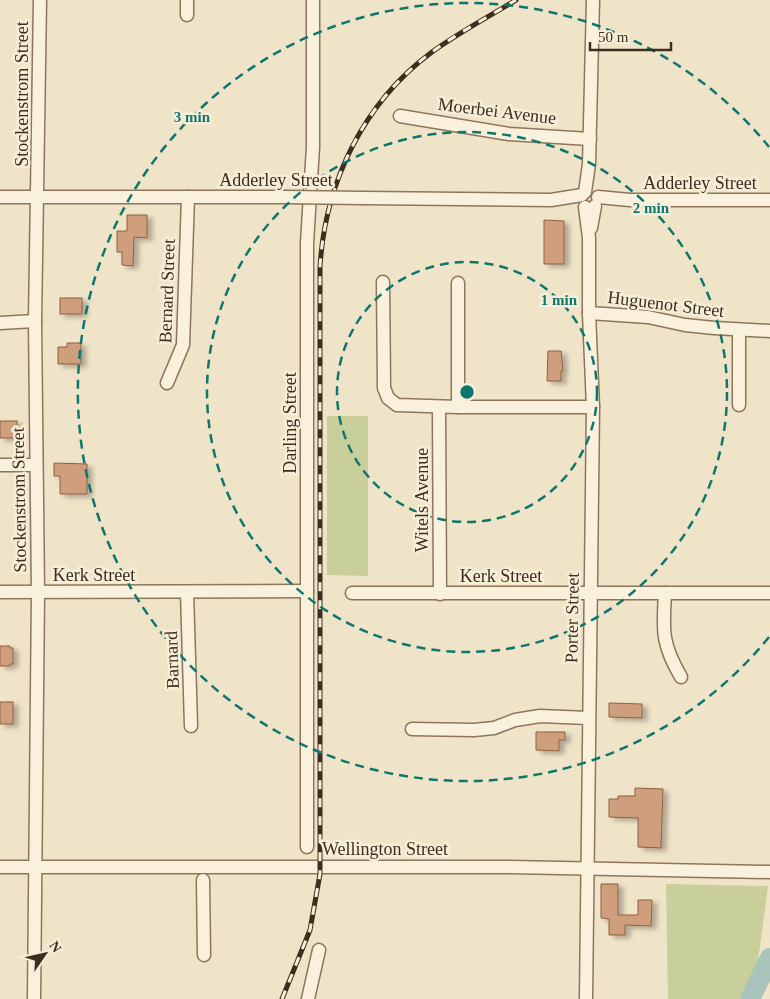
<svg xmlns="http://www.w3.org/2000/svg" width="770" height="999" font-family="'Times New Roman',serif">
<defs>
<filter id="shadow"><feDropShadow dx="5" dy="3" stdDeviation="2.5" flood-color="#0004"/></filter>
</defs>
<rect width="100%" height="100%" fill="#f0e4c8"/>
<!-- green -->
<g fill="#c9cf9b">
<path d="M327,416H368V576L327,575Z"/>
<path d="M666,884L768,886L753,999H668Z"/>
</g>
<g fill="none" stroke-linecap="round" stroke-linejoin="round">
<!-- river -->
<path stroke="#a9c4bc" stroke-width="20" d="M750,999L770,958"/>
</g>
<!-- building -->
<g fill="#cf9f7d" stroke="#8d5f41" filter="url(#shadow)">
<path d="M127,215H147V238L134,237L133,266L122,265V252H117V231H127Z"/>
<path d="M544,220L564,221V264H544Z"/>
<rect x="60" y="298" width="22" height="16"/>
<path d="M67,343H81V364H58V347H67Z"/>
<path d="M548,351H561L563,371H561V381H547Z"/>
<rect x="0" y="421" width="17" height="17"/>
<path d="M54,463L87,464V494H60V476H54Z"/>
<path d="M0,646H10V648H13V664H10V666H0Z"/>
<rect x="0" y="702" width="13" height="22"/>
<path d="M609,703L642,704V718L609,717Z"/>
<path d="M536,732H565V740H559V751L536,750Z"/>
<path d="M635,788L663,789L661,848L638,847V818L609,817V799H618V796H635Z"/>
<path d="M601,884H618V915H638V900H652L651,926L625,925V935H609V919L601,918Z"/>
</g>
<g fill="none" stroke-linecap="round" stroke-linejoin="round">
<!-- street casing -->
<g stroke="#8d765c" stroke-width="15">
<g id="street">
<path d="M187,0V15"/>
<path d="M400,116L509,134L590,139"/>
<path d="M585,192L589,164L593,0"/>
<path d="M0,197H285"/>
<path d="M598,197L630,200H770"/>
<path d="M363,198L551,200L582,195"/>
<path d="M585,207L589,238V313L593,407L586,999"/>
<path d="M591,228L595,206"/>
<path d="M383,282L384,388L388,398L397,405L458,407H593"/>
<path d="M589,313L648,317L685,325L714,328L770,331"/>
<path d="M0,323L35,321"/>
<path d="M167,383L183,345L188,197"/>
<path d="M739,405V330"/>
<path d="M439,407L440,594"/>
<path d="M458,407V283"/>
<path d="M0,465H36"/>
<path d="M0,592L307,591"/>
<path d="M187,592L191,726"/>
<path d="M352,593H770"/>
<path d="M665,593C663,630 661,643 681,677"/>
<path d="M412,729L474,730L494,728L515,720L540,716L588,718"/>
<path d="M307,847V243L313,147V0"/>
<path d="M0,867H510L770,872"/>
<path d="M203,880L204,955"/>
<path d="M34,999L38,592L35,321L40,0"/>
<path d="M308,999L319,950"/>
</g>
</g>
<!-- street -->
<use href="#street" stroke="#faf1dc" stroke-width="12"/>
<!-- rail casing -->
<g stroke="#3d2e20" stroke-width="5">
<path id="rail" d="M282,999L310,930L320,874V267C325,183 363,103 432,52C458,33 488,17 516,0"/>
</g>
<!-- rail -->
<use href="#rail" stroke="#f7eed8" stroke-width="3" stroke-dasharray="9" stroke-linecap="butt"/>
<!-- street-bridge casing -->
<g stroke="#8d765c" stroke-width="15" stroke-linecap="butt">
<path id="street-bridge" d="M285,197L363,198"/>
</g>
<!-- street-bridge -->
<use href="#street-bridge" stroke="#faf1dc" stroke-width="12"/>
</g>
<!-- distance rings -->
<g fill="none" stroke="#0f766e" stroke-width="2.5" stroke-dasharray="9 6">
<circle cx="467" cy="392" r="130"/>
<circle cx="467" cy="392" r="260"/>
<path d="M769 637A389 389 0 1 1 769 147"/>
</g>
<g text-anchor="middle" stroke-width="5" stroke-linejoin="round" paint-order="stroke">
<!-- street labels -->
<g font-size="18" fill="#3d2e20" stroke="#f7eed8">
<text transform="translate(22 94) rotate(-90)" y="6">Stockenstrom Street</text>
<text transform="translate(497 111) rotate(7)" y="6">Moerbei Avenue</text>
<text x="276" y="186">Adderley Street</text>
<text x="700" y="189">Adderley Street</text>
<text transform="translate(167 291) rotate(-88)" y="6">Bernard Street</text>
<text transform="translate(666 304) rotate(7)" y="6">Huguenot Street</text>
<text transform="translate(290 423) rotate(-90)" y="6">Darling Street</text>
<text transform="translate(19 500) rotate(-91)" y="6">Stockenstrom Street</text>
<text transform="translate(422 500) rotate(-90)" y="6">Witels Avenue</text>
<text x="94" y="581">Kerk Street</text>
<text x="501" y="582">Kerk Street</text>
<text transform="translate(572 618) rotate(-89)" y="6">Porter Street</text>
<text transform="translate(172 660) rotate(-92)" y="6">Barnard</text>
<text x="385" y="855">Wellington Street</text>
</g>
</g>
<circle cx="467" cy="392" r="8" fill="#0f766e" stroke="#f7eed8" stroke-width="2.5"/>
<g font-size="15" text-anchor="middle" font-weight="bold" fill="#0f766e" stroke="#f7eed8" stroke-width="5" stroke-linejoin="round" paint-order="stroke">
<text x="192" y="122">3 min</text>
<text x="651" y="213">2 min</text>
<text x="559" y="305">1 min</text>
</g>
<!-- north arrow -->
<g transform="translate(45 954) rotate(56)" stroke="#f7eed8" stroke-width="4" paint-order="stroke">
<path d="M0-4L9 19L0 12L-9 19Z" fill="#3d2e20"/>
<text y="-8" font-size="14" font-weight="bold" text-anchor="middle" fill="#3d2e20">N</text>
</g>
<!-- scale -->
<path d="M590 42v8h81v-8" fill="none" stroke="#3d2e20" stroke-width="2.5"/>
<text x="598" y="42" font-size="15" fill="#3d2e20" stroke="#f7eed8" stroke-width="4" paint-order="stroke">50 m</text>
</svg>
